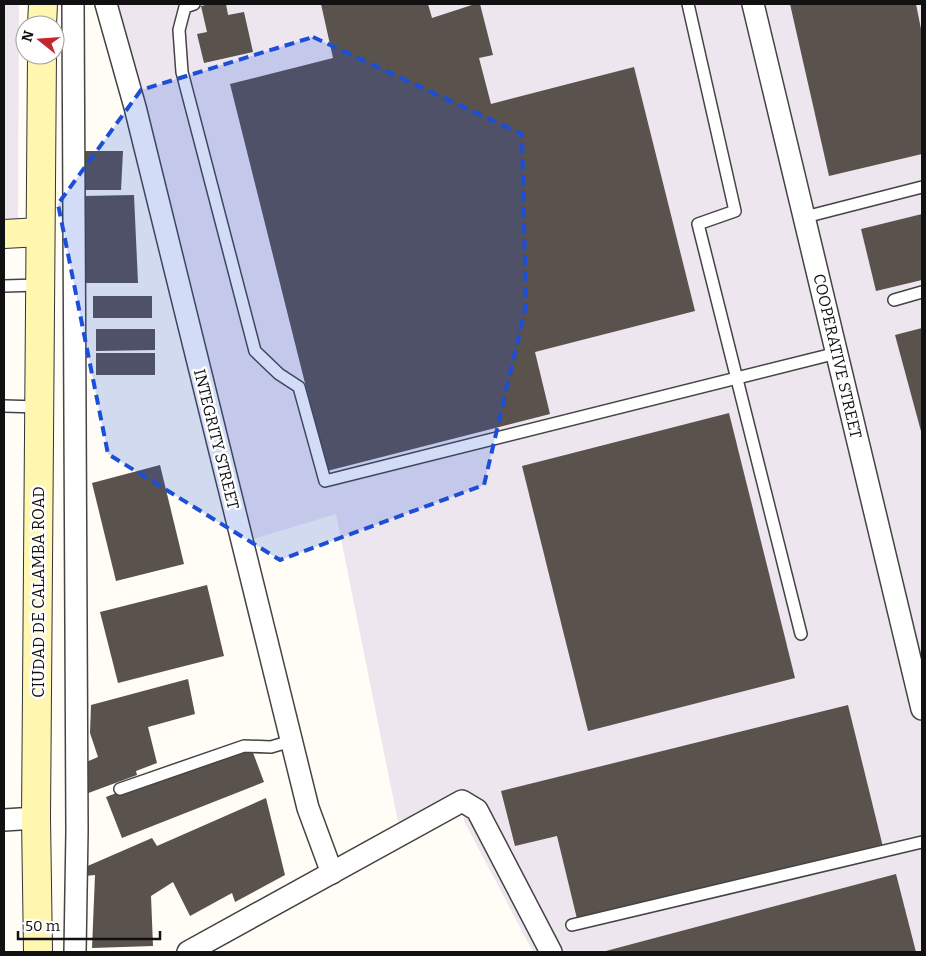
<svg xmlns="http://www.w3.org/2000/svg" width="926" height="956" font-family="Bitter,serif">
<rect width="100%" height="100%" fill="#fffdf5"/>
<!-- industrial -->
<g fill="#eee6ef">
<path d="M4,4H19L18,220L4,221Z"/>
<path d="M115,4H922V952H533L464,821V795L398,822L336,514L250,540Z"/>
</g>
<!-- building -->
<g fill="#5a524d">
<path d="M210,4H226L228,15L244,12L253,52L204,63L197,34L207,32L201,6Z"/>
<path d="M321,4H428L432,18L475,4H480L493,55L479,58L491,104L634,67L695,311L535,352L550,414L327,471L230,84L333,58Z"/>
<path d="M790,4H916L922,34V154L829,176Z"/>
<path d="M82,151H123L121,190H82Z"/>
<path d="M134,195L138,283H83V196Z"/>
<path d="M922,214V280L876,291L861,229Z"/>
<rect x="93" y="296" width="59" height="22"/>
<path d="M922,328V435L895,335Z"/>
<path d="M96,329H155V350L96,351Z"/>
<rect x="96" y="353" width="59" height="22"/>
<path d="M729,413L795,678L588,731L522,466Z"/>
<path d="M160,465L184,564L116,581L92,483Z"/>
<path d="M207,585L224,656L118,683L100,612Z"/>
<path d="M188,679L195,714L148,727L157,763L136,771L137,775L83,795L84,763L98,757L90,733L91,705Z"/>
<path d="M848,705L883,847L578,923L557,836L515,846L501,791Z"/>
<path d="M249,742L264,782L122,838L106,797Z"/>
<path d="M266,798L285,875L235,902L232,893L190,916L173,882L151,896L153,946L92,948L95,875L85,876L83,868L152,838L157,846Z"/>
<path d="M896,874L916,952H602Z"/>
</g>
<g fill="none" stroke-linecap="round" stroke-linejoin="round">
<!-- service casing -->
<g stroke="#444" stroke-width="14">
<g id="service">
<path d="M194,4L185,7L179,30L182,72L255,351L279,374L299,387L325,481L837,353"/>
<path d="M688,4L735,211L698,224L801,634"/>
<path d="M805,217L922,187"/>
<path d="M4,286L39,285"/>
<path d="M894,300L922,292"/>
<path d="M4,406L39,407"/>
<path d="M120,789L244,746L271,747L291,741"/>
<path d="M572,925L922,842"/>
</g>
</g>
<!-- minor casing -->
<g stroke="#444" stroke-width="24">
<g id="minor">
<path d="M73,4L77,831L75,952"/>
<path d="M106,4L135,107L308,808L332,873"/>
<path d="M753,4L922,709"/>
<path d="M4,820L36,818"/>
<path d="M188,952L462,801L477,810L551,952"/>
</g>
</g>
<!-- secondary casing -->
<g stroke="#333" stroke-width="30">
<g id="secondary">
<path d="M42,25L43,4"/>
<path d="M4,234L40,232"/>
<path d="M38,952L36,818L42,55"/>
</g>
</g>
<!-- service -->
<use href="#service" stroke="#fff" stroke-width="11"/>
<!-- minor -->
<use href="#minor" stroke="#fff" stroke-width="21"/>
<!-- secondary -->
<use href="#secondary" stroke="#fff6b0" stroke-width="28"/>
</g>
<!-- marked area -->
<path fill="#1d4ed8" fill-opacity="0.2" stroke="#1d4ed8" stroke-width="4" stroke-dasharray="10 6" stroke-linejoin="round" d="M313,37L522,134L526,306L484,485L280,560L108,454L58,204L141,90Z"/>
<g text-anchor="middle" stroke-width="5" stroke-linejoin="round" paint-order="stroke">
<!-- street labels -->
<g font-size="16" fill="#111" stroke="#fff">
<text transform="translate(838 356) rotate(77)" y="6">COOPERATIVE STREET</text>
<text transform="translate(217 439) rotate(76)" y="6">INTEGRITY STREET</text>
<text transform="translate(38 592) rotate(-90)" y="6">CIUDAD DE CALAMBA ROAD</text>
</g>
</g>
<!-- border -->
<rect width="926" height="956" fill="none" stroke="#111111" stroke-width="10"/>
<!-- north arrow -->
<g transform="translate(40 40) rotate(287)"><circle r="24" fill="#ffffff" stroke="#a0a0a0"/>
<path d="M0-4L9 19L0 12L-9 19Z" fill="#c4262e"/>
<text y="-8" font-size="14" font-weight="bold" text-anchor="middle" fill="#111111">N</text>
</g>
<!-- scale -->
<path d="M18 931v8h142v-8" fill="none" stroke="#111111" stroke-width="2.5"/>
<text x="25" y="931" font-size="15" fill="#111111" stroke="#ffffff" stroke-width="4" paint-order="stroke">50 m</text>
</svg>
